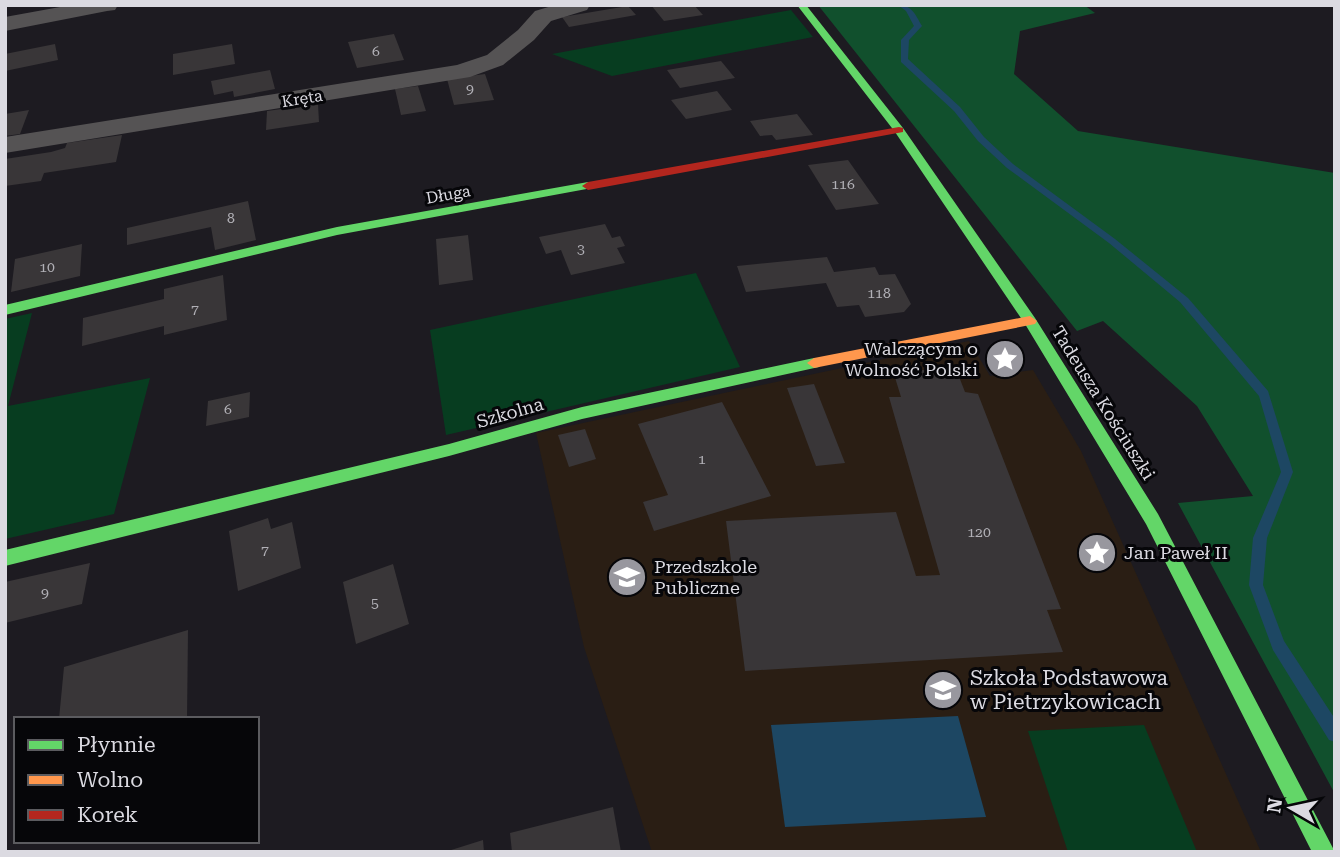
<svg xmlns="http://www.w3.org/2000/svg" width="1340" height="857" font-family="'Roboto Serif',serif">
<rect width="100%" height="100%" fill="#1d1b21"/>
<!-- education -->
<path fill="#2a1e14" d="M969,341L990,376L1033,370L1081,451L1261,852H652L584,647L536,433Z"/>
<!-- green -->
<g fill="#073d20">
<path d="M791,10L813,37L612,76L552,54Z"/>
<path d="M696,273L740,367L446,435L430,330Z"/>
<path d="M32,313L8,406L150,378L114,514L5,539V319Z"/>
<path d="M1144,725L1197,852H1068L1028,731Z"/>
</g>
<!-- forest -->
<path fill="#11502d" d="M818,5H1084L1095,13L1020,31L1014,74L1078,131L1335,173V794L1178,503L1253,496L1197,406L1103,321L1077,331Z"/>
<!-- water -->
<path fill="#1d4763" d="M958,716L986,817L785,827L771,725Z"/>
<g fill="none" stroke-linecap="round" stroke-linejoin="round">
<!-- stream -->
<path fill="#1d4763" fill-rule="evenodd" d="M898,5C912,5 915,14 922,26L909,40L908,59L960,107L984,137L1013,164L1115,239L1188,298L1268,391L1293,472L1267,538L1263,585L1284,641L1335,719V742L1329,740L1273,650L1249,585L1253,538L1281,472L1259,396L1180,302L1109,243L1007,168L978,141L954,111L901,62V40L914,26L906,11Z"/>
</g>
<!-- building -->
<g fill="#393638">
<path d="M651,5H694L703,15L664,21Z"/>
<path d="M628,6L636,15L569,27L562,17Z"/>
<path d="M394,34L404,60L357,68L348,42Z"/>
<path d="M55,44L58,60L5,71V54Z"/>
<path d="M232,44L235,64L173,75V54Z"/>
<path d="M721,61L735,78L680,88L667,70Z"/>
<path d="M270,70L275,89L234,97L233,91L214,95L211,81Z"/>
<path d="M485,74L494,100L454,105L447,79Z"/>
<path d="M418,86L426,111L401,115L395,89Z"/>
<path d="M717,91L732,110L686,119L671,100Z"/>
<path d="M318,104L319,122L266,130L267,111Z"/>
<path d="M29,110L20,134L5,136V114Z"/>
<path d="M797,114L813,135L776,140L772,135L760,136L750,121Z"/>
<path d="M122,135L116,162L44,173L41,181L5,186V159L51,152L65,148L67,143Z"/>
<path d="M848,160L879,204L836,210L808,165Z"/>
<path d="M248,201L256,240L215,250L211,227L127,245V228Z"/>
<path d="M605,224L612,238L620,236L625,246L617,248L625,263L571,275L561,250L546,254L539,237Z"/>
<path d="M468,235L473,280L439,285L436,239Z"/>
<path d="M82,244L80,276L11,292L15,259Z"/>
<path d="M827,257L834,272L875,267L879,275L895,274L911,304L904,312L865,317L859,305L837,307L826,283L746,292L737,266Z"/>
<path d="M223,275L227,320L164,335V326L82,346L83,318L164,299V289Z"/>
<path d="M956,369L965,392L978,394L1061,609L1047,610L1063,652L745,671L726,521L896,512L916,576L940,575L889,397H901L893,371Z"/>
<path d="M814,384L845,463L816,466L787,388Z"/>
<path d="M250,392L249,417L206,426L208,401Z"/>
<path d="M722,402L771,496L654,531L643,502L668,495L638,424Z"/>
<path d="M585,429L596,459L569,467L558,435Z"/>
<path d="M268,518L271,529L292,522L301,568L238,591L229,531Z"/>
<path d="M90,563L82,604L5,623V582Z"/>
<path d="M393,564L409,624L356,644L343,582Z"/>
<path d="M188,630L187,719H59L64,667Z"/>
<path d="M613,807L621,852H512L510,833Z"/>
<path d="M483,840L484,852H448V851Z"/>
</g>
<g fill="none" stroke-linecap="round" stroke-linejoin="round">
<!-- street -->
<g fill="#555354" fill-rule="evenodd">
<path d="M71,5H118L115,10L107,11L5,31V17Z"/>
<path d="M555,5H590L587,10L551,21L534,40L503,65L470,77L5,153V137L457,65L487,55L518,30L535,11Z"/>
</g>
<!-- fast -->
<g fill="#63d668" fill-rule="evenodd">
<path d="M797,5H806L903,128L1035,318L1158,514L1335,852H1312L1146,524L1025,324L895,132Z"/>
<path d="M588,182L592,184V188L337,235L5,315V305L337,227Z"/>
<path d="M814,358L819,359L821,363L819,367L582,419L449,456L5,566V550L449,444L582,407Z"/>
</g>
<!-- slow -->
<path fill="#ff974d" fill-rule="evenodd" d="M1030,316L1037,321L1035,324L814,368L807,363L814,358Z"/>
<!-- jam -->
<path fill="#b3261e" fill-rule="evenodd" d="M899,127L903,128V132L588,190L582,186L588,182Z"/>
</g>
<!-- icons -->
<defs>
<g id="sight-disc" transform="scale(2.0125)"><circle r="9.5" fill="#98979e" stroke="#060609"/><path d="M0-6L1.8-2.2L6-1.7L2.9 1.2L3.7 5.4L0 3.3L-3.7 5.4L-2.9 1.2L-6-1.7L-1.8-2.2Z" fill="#fff"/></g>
<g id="school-disc" transform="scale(2.0125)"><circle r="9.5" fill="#98979e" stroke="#060609"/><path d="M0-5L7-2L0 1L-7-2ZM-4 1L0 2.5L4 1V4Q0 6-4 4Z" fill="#fff"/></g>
</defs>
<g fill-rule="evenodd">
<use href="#sight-disc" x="1005" y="359"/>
<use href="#sight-disc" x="1097" y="553"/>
<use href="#school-disc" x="627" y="577"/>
<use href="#school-disc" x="943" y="690"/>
</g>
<g text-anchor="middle" stroke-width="6" stroke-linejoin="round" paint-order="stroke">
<!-- number labels -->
<g font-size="14" fill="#b2b1b7">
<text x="376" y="56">6</text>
<text x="470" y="94">9</text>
<text x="843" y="189">116</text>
<text x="231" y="223">8</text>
<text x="581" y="254">3</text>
<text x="47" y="272">10</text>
<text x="879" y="298">118</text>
<text x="195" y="314">7</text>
<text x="228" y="414">6</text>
<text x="702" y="464">1</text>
<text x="979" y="537">120</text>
<text x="265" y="555">7</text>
<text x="45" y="598">9</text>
<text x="375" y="608">5</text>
</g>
<!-- far-street labels -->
<g font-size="16" fill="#dbdae1" stroke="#060609">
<text transform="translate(302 98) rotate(-9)" y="6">Kręta</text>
<text transform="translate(448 194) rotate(-10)" y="6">Długa</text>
</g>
<!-- poi labels -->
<g font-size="18" fill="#dbdae1" stroke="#060609" text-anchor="start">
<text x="978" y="355" text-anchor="end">Walczącym o<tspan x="978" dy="21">Wolność Polski</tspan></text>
<text x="1124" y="559">Jan Paweł II</text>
<text x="654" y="573">Przedszkole<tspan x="654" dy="21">Publiczne</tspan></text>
</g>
<!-- street labels -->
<g font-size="18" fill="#dbdae1" stroke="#060609">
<text transform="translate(1103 403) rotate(58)" y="6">Tadeusza Kościuszki</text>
<text transform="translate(510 413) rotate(-16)" y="6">Szkolna</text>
</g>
<!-- near-poi labels -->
<g font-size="21" fill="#dbdae1" stroke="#060609" text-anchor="start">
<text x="970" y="685">Szkoła Podstawowa<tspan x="970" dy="24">w Pietrzykowicach</tspan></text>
</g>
</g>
<!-- border -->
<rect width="1340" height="857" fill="none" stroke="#dbdae1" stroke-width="14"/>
<!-- legend -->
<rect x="14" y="717" width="245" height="126" fill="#060609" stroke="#5b5b5f" stroke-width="2"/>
<rect x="28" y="740" width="35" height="10" fill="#63d668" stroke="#5b5b5f" stroke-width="2"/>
<text x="77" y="752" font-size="21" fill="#dbdae1">Płynnie</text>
<rect x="28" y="775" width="35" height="10" fill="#ff974d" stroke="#5b5b5f" stroke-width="2"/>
<text x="77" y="787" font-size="21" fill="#dbdae1">Wolno</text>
<rect x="28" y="810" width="35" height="10" fill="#b3261e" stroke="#5b5b5f" stroke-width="2"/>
<text x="77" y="822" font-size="21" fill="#dbdae1">Korek</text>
<!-- north arrow -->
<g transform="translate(1291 808) rotate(279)" stroke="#060609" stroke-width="5" paint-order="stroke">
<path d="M0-5L12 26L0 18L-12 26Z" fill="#dbdae1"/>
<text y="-10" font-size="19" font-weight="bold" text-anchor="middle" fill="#dbdae1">N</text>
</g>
</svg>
